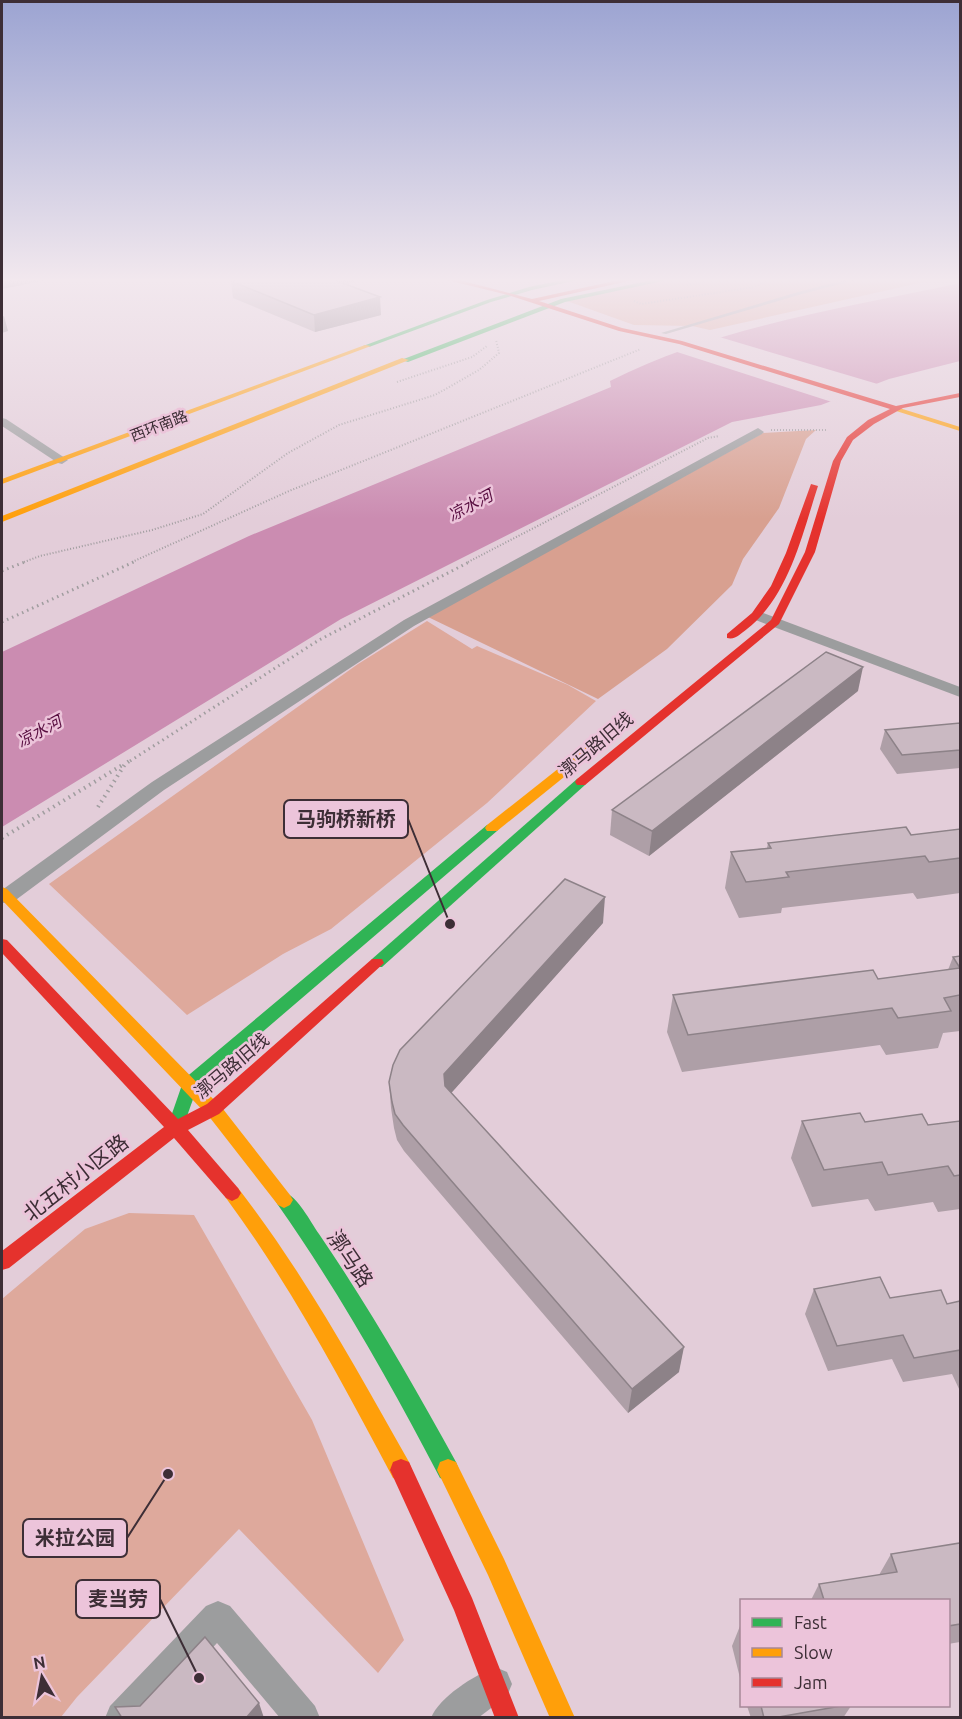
<svg xmlns="http://www.w3.org/2000/svg" width="962" height="1719" font-family="Ubuntu,'Noto Sans SC',sans-serif">
<rect width="100%" height="100%" fill="#e3cdd9"/>
<!-- green -->
<g fill="#dea99c">
<path d="M674,278H942L710,330L692,326L634,325L567,301Z"/>
<path d="M427,621L472,649L477,646L568,685L596,701L487,803L331,929L283,954L187,1015L49,884L358,664Z"/>
<path d="M129,1213L194,1215L312,1420L404,1640L378,1673L239,1529L77,1697L61,1717H2V1299L85,1229Z"/>
</g>
<!-- forest -->
<path fill="#d8a090" d="M816,430L806,439L779,508L743,559L732,585L667,649L598,699L428,617L763,433Z"/>
<!-- water -->
<path fill="#cb8cb1" d="M960,283V361L889,379L821,405L732,422L341,619L2,827V652L249,536L611,387L610,381C717,327 844,308 960,283Z"/>
<!-- pier -->
<path fill="#e3cdd9" d="M716,336L881,385L835,403L674,351Z"/>
<g fill="none" stroke-linecap="round" stroke-linejoin="round">
<!-- path-far2 -->
<g stroke="#a09d9f" stroke-width="2" stroke-dasharray="1 2" stroke-linecap="butt">
<path d="M687,285L722,278"/>
<path d="M634,301L641,304L755,287L772,278"/>
<path d="M397,382L472,357L487,346"/>
<path d="M771,430H827"/>
<path d="M24,562L40,556L152,530L203,514L288,453L339,425L435,395L479,370L499,353L496,340"/>
<path d="M132,562L289,491L641,349"/>
<path d="M468,562L708,438L719,436"/>
</g>
<!-- path-far1 -->
<g stroke="#a09d9f" stroke-width="3" stroke-dasharray="1.5 4" stroke-linecap="butt">
<path d="M2,571L27,561"/>
<path d="M2,622L136,561"/>
<path d="M130,761L319,640L471,561"/>
</g>
<!-- path -->
<g stroke="#a09d9f" stroke-width="4" stroke-dasharray="1.5 4.5" stroke-linecap="butt">
<path d="M98,807L125,764L132,759"/>
<path d="M2,838L124,764"/>
</g>
<!-- lane -->
<path fill="#9c9d9e" fill-rule="evenodd" d="M853,278H863L802,294L666,334L661,333L798,292Z"/>
<!-- street -->
<g fill="#9c9d9e" fill-rule="evenodd">
<path d="M2,418L6,419L68,460L62,464L58,463L2,426Z"/>
<path d="M758,428L764,432L762,434L414,626L164,790L13,902L2,903V890L152,782L404,620Z"/>
<path d="M758,611L960,687V697L753,619L750,616Z"/>
<path d="M218,1601L230,1606L315,1706L320,1718H280L217,1643L147,1718H105L110,1706L206,1606Z"/>
<path d="M495,1667L507,1672L512,1684L507,1696L478,1718H431C439,1697 475,1675 495,1667Z"/>
</g>
<!-- fast -->
<g fill="#30b455" fill-rule="evenodd">
<path d="M572,278H587L532,290L491,302L369,347L363,346L487,300L529,287Z"/>
<path d="M662,278H677L565,302L408,362L401,360L561,299Z"/>
<path d="M581,778L585,779L587,782L585,785L382,967H372L370,963L372,959L577,779Z"/>
<path d="M492,824L497,825L499,828L497,831L197,1088L181,1133L175,1135L169,1133L167,1128L184,1079L487,825Z"/>
<path d="M284,1192C298,1197 310,1221 319,1234C369,1307 413,1384 456,1462L459,1470L456,1478L448,1481L440,1478C391,1384 339,1292 278,1205L275,1200L278,1195Z"/>
</g>
<!-- slow -->
<g fill="#ff9f0a" fill-rule="evenodd">
<path d="M365,345L371,346L2,484V479Z"/>
<path d="M402,358L409,360L2,522V516Z"/>
<path d="M893,406L960,427V431L893,410Z"/>
<path d="M596,741L602,745L600,748L497,831H487L485,828L487,825L592,742Z"/>
<path d="M2,887L7,889L223,1109L290,1195L293,1200L290,1205L284,1208L278,1205L211,1119L2,900Z"/>
<path d="M232,1185L238,1188C304,1273 356,1368 409,1462L412,1470L409,1478L401,1481L393,1478C342,1382 291,1286 226,1198L223,1193L226,1188Z"/>
<path d="M448,1459L456,1462L504,1559L575,1718H550L488,1575L437,1470L440,1462Z"/>
</g>
<!-- jam -->
<g fill="#e5322d" fill-rule="evenodd">
<path d="M439,278H452L532,299L628,278H642L539,301L622,328L682,341L896,406L960,393V397L903,408L874,424L853,440L841,461L815,552L779,624L585,785H577L575,782L577,779L771,620L805,552L833,461L847,437L868,420L890,409L679,344L619,331L508,295Z"/>
<path d="M811,484L818,486C802,535 789,596 747,629C740,634 736,640 727,638V634L752,613L771,586L786,553Z"/>
<path d="M2,939L7,940L178,1119L207,1104L372,959H382L384,963L219,1114L188,1130L238,1188L241,1193L238,1198L232,1201L226,1198L174,1138L9,1268L2,1270V1251L164,1127L2,953Z"/>
<path d="M401,1459L409,1462L472,1598L519,1718H495L454,1610L390,1470L393,1462Z"/>
</g>
</g>
<!-- wall -->
<g fill="#ae9fa7">
<path d="M242,278H361V280L345,284L381,315L315,332L233,298L231,281Z"/>
<path d="M858,691L649,856L610,835L612,810Z"/>
<path d="M960,723V768L897,774L880,749L885,730Z"/>
<path d="M960,829V893L917,899L913,893L782,908L781,913L739,918L725,888L731,852L767,848L768,843L911,835Z"/>
<path d="M603,923L451,1093L679,1372L628,1413L404,1151L397,1140L394,1128L391,1108L389,1082Z"/>
<path d="M960,956V1031L943,1033L938,1048L886,1055L880,1045L682,1072L667,1032L673,995L878,979L948,970L953,957Z"/>
<path d="M802,1121L865,1122L928,1125L960,1121V1209L938,1212L933,1202L875,1211L868,1199L812,1207L791,1158Z"/>
<path d="M814,1289L890,1298L947,1304L960,1301V1391L952,1374L903,1382L892,1359L828,1371L805,1314Z"/>
<path d="M960,1543V1642L948,1644V1600H811L819,1584L879,1575L891,1554Z"/>
<path d="M741,1625V1682L732,1646L740,1626Z"/>
<path d="M747,1706H851L843,1718H751Z"/>
</g>
<!-- shaded-wall -->
<g fill="#8d8288">
<path d="M2,278H46L47,280L2,289Z"/>
<path d="M334,278H361V280L332,288V279Z"/>
<path d="M380,297L381,315L315,332L314,315Z"/>
<path d="M4,316L8,331L2,333V317Z"/>
<path d="M863,667L858,691L649,856L652,831Z"/>
<path d="M605,897L603,923L445,1100L444,1074Z"/>
<path d="M684,1347L679,1372L628,1413L632,1389Z"/>
<path d="M259,1703L264,1718H246Z"/>
</g>
<!-- building -->
<g fill="#cab9c2" stroke="#8d8288" stroke-width="1.5">
<path d="M242,278H329L380,297L314,315L231,281Z"/>
<path d="M826,652L863,667L652,831L612,810Z"/>
<path d="M960,723V750L902,755L885,730Z"/>
<path d="M906,827L911,835L960,829V858L929,862L925,856L786,872L789,877L746,882L731,852L771,848L768,843Z"/>
<path d="M565,879L605,897L444,1074L445,1086L684,1347L632,1389L403,1125L395,1114L392,1102L389,1082L393,1065L400,1050Z"/>
<path d="M960,956V995L944,998L951,1011L898,1018L892,1008L688,1035L673,995L873,970L878,979L960,968L953,957Z"/>
<path d="M860,1113L865,1122L922,1114L928,1125L960,1121V1175L954,1176L948,1166L888,1175L882,1162L824,1170L802,1121Z"/>
<path d="M880,1277L890,1298L941,1290L947,1304L960,1301V1350L914,1358L903,1335L837,1346L814,1289Z"/>
<path d="M960,1543V1624L948,1626V1600H824L819,1584L897,1572L891,1554Z"/>
<path d="M205,1637L259,1703L246,1718H122L115,1707L140,1706Z"/>
<path d="M761,1706H841L773,1718H764Z"/>
</g>
<!-- sky -->
<linearGradient id="sky" x2="0" y2="1"><stop stop-color="#9ca4d2"/><stop offset="0.54" stop-color="#f2e8ee"/><stop offset="1" stop-color="#f2e8ee" stop-opacity="0"/></linearGradient>
<rect width="962" height="519" fill="url(#sky)"/>
<g text-anchor="middle" stroke-width="5" stroke-linejoin="round" paint-order="stroke">
<!-- far-street labels -->
<g font-size="15" fill="#3d2e36" stroke="#ecc4da">
<text transform="translate(159 426) rotate(-21)" y="5">西环南路</text>
</g>
<!-- far-water labels -->
<g font-size="16" font-style="italic" fill="#570c3f" stroke="#ecc4da">
<text transform="translate(470 505) rotate(-28)" y="6">凉水河</text>
<text transform="translate(39 731) rotate(-28)" y="6">凉水河</text>
</g>
<!-- street labels -->
<g font-size="18" fill="#3d2e36" stroke="#ecc4da">
<text transform="translate(596 745) rotate(-40)" y="6">漷马路旧线</text>
<text transform="translate(232 1066) rotate(-40)" y="6">漷马路旧线</text>
</g>
<!-- near-street labels -->
<g font-size="21" fill="#3d2e36" stroke="#ecc4da">
<text transform="translate(76 1178) rotate(-38)" y="7">北五村小区路</text>
<text transform="translate(350 1259) rotate(56)" y="7">漷马路</text>
</g>
</g>
<!-- callouts -->
<path fill="none" stroke="#3d2e36" stroke-width="2" d="M450 924L408 819M168 1474L127 1538M199 1678L160 1599"/>
<g fill="#3d2e36" stroke="#ecc4da" stroke-width="2">
<circle cx="450" cy="924" r="6"/>
<circle cx="168" cy="1474" r="6"/>
<circle cx="199" cy="1678" r="6"/>
</g>
<g fill="#ecc4da" stroke="#3d2e36" stroke-width="2">
<rect x="284" y="800" width="124" height="38" rx="6"/>
<rect x="23" y="1519" width="104" height="38" rx="6"/>
<rect x="76" y="1580" width="84" height="38" rx="6"/>
</g>
<g font-size="20" text-anchor="middle" font-weight="bold" fill="#3d2e36">
<text x="346" y="826">马驹桥新桥</text>
<text x="75" y="1545">米拉公园</text>
<text x="118" y="1606">麦当劳</text>
</g>
<!-- border -->
<rect width="962" height="1719" fill="none" stroke="#3d2e36" stroke-width="6"/>
<!-- legend -->
<rect x="740" y="1599" width="210" height="108" fill="#ecc4da" stroke="#a68898" stroke-width="1.5"/>
<rect x="752" y="1618" width="30" height="9" fill="#30b455" stroke="#a68898" stroke-width="1.5"/>
<text x="794" y="1629" font-size="18" fill="#3d2e36">Fast</text>
<rect x="752" y="1648" width="30" height="9" fill="#ff9f0a" stroke="#a68898" stroke-width="1.5"/>
<text x="794" y="1659" font-size="18" fill="#3d2e36">Slow</text>
<rect x="752" y="1678" width="30" height="9" fill="#e5322d" stroke="#a68898" stroke-width="1.5"/>
<text x="794" y="1689" font-size="18" fill="#3d2e36">Jam</text>
<!-- north arrow -->
<g transform="translate(42 1677) rotate(350)" stroke="#ecc4da" stroke-width="4.5" paint-order="stroke">
<path d="M0-4.5L10 22L0 15L-10 22Z" fill="#3d2e36"/>
<text y="-9" font-size="16" font-weight="bold" text-anchor="middle" fill="#3d2e36">N</text>
</g>
</svg>
